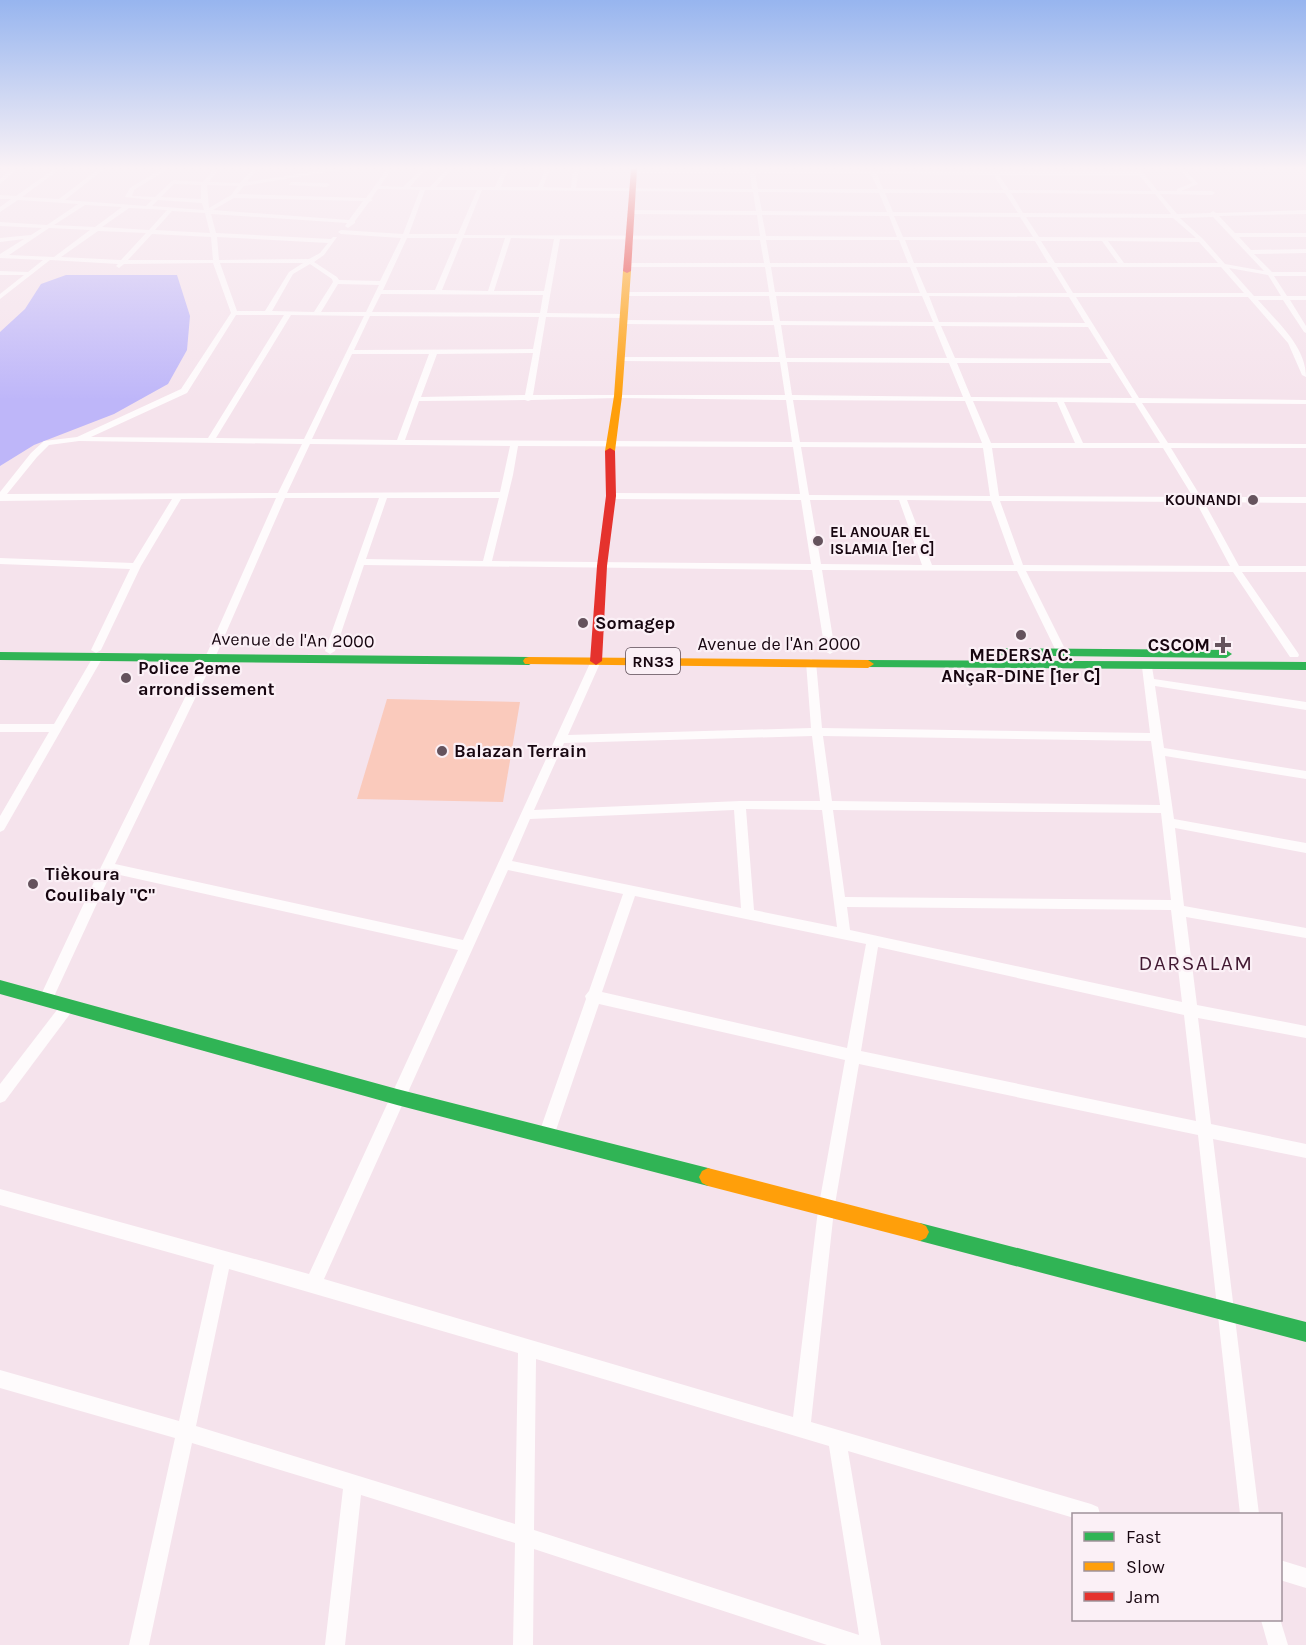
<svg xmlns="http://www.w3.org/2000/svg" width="1306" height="1645" font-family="Karla,sans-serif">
<rect width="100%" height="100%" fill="#f5e3ec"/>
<!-- green -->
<path fill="#facabc" d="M387,699L520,702L503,802L357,799Z"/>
<!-- water -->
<path fill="#beb6f9" d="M66,275H177L190,316L187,350L168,384L114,414L34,445L0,466V332L25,309L41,284Z"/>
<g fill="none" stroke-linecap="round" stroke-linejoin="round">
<!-- street -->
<g fill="#fefbfc" fill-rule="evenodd">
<path d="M11,169H17L0,184V179Z"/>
<path d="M54,169H60L22,197L59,199L98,169H104L65,200L146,206L152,200L125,197L130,188L161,169H168L134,190L132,196L155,197L173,180L203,182L214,169H219L209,182L240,183L252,169H257L247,182L330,169H345L244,186L237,194L366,198L387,169H392L380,186L403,187L421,169H426L410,187H430L447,169H452L436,187H495L503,169H508L501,187H538L545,169H550L543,187L571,188L573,169H579L576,188L752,189L750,173H634L631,171L634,169L992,172L991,169H996L997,172H1137L1135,169H1140L1158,191H1177V189L1192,183L1180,169H1185L1198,184L1181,191H1212L1215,193L1212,195L1160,194L1177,214L1210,213L1213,211L1216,213L1306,210V214L1219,216L1235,233H1306V237H1239L1251,250L1306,249V253L1254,254L1272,272H1306V276H1274L1287,296H1306V300H1290L1306,326V333L1304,332L1283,300H1258C1277,322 1306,346 1306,377L1302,375L1288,343L1248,297H1076L1139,398L1306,400V404L1142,403L1168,443L1306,444V448H1171L1201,497H1306V503L1204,502L1239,566H1306V572H1242L1298,653L1299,655L1298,657H1290L1233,572L1026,571L1067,653L1062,656L1057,653L1017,571L822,570L835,651L830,654L825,651L812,570L364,565L335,651L330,654L325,651L379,498H285L218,651L115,864L463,940L591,661L596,658L601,661L568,735L811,728L806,662L811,659L816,662L822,728L1150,733L1142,667L1147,664L1152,667L1154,679L1306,702V710L1155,686L1164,748L1306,771V779L1165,756L1174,819L1306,843V853L1175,828L1184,906L1306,928V938L1186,917L1197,1005L1306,1026V1038L1198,1018L1211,1124L1306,1144V1158L1213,1139L1259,1514H1240L1198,1135L859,1064L834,1210L811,1422L1091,1504L1098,1507L1100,1514H1074V1518L848,1451L881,1645H827L534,1549L533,1645H513L515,1543L361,1495L345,1645H325L343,1489L192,1443L149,1645H129L175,1438L0,1388V1370L179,1421L214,1265L0,1205V1189L309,1274L458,950L111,873L51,1003L46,1005L41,1003L39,999L101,867L208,651L276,498L181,499L141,566L101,650L96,653L91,650L130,569L0,564V558L133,563L172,499L0,501V492L31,453L44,441L77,437L181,389L231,313L213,263L124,264L119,268L116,266L118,264L50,260L0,299V294L24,275H0V271L28,272L43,260L0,258V254L24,239L0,242V238L31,235L42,228L0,226V222L47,225L78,204L18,200L0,212V207L11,199H0V195L16,196ZM755,173L871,174L878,189H758ZM877,174L994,175L1003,190L883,189ZM999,175L1140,176L1152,191L1009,190ZM174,184L201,185V199L161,197ZM207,185L238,186L231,195L209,208ZM378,189L420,190L403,234L341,230L338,232L341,234L401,238L380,281L339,280L337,277L314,262L324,255L337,237H333L331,239L216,233L211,214L347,223L345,226L348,228L355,223V221L369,202L373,200L371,199ZM425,190H477L458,234H409ZM482,190L753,192L756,211L631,210L628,212L631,214L757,215L760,236L464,235ZM758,192L879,193L887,212L762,211ZM885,193H1005L1018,213L893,212ZM1011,193L1155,194L1171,214L1023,213ZM234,198L363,201L349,220L213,210ZM158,200L202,203L204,210L152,206ZM85,205L122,207L95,227L54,225ZM129,208L167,210L149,230L102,227ZM172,211L205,213L210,233L155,230ZM762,215L889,216L897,237L766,236ZM894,216L1020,217L1033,237H903ZM1026,217L1173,218L1196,238L1039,237ZM1213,217L1264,271L1225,264L1203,239L1180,218ZM49,228L90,230L54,257L9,255ZM98,231L146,233L121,260L61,257ZM152,234L211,237L213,260H128ZM217,237L328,243L320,253L309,259L219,260ZM407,238H457L435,290H383ZM463,238H505L488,291L442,290ZM511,238L554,239L544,291H494ZM560,239L760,240L764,263H627L624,265L627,267H765L769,292H625L622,294L625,296H769L773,321L623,320L620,322L623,324L774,325L779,357H621L617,359L621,361L780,362L785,395H533L546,317L624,318L627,316L624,314L547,313ZM766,240H899L908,263H770ZM905,240L1035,241L1048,263H914ZM1041,241H1102L1118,263H1055ZM1108,241L1199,242L1218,263H1124ZM220,263H303L289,272L265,311H237ZM310,264L332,279L333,282L314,312L272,311L293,274ZM771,267H910L920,293L775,292ZM916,267H1051L1067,293H927ZM1057,267H1221L1244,293H1073ZM1229,268L1268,275L1281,296H1254ZM338,284L379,285L366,312H321ZM381,294L543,295L540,313L372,312ZM776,296H922L933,322L780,321ZM929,296L1069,297L1085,323L939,322ZM236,315H284L208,438L91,437L187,393ZM291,315L364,316L304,439L216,438ZM370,316L539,317L533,349L354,350ZM781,325L934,326L947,358H786ZM941,326L1088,327L1108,359L955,358ZM533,353L525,395L421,397L437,354ZM352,354H429L397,440L312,439ZM787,362L949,363L963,397L792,395ZM957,363H1110L1132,398L971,397ZM618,398L786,400L792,442L405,440L419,401L525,400L528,401L531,400ZM793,400L965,401L982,443L800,442ZM973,401L1057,402L1075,443H991ZM1064,402L1135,403L1160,443H1083ZM79,441L302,444L278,493L7,494L37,457L49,445ZM310,444L510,446L500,492L287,493ZM518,446L793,447L800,494L611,493L607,496L611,499L801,500L811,564L492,561L513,475ZM801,447L983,448L990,496L809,495ZM992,448H1163L1193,497L999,496ZM387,498H499L483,561L366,559ZM810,500H899L922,565L821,564ZM907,500L991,501L1014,565H932ZM1000,501L1196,502L1230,566L1023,565ZM812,736L820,801H740L534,810L564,743ZM823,736L1151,741L1160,805L832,801ZM746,809L822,810L837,927L754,910ZM734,810L741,908L512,861L530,819ZM833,810L1161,813L1171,900L845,897ZM508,870L623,894L589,991L585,996L586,999L538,1136L541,1141L546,1143L551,1141L554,1136L599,1004L845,1060L818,1210L793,1417L324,1279ZM635,896L866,944L847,1048L602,992ZM847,907L1171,910L1182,1002L850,930ZM878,947L1184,1015L1196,1121L861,1051ZM229,1269L518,1353L515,1524L196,1426ZM536,1359L829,1446L859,1635L534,1530Z"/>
<path d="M291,182L327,183L330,185L327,187L289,185Z"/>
<path d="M98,654L103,657L4,830L0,832V816L49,732H0V724H54L93,657Z"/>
<path d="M68,1000L73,1002L75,1006L73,1010L5,1101L0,1103V1084L63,1002Z"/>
<path d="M1280,1560L1306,1568V1588L1280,1580Z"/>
<path d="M1280,1619L1288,1645H1268L1261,1620Z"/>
</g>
<!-- fast -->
<g fill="#30b455" fill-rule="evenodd">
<path d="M987,648L1226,650L1232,654L1226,658L983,655L981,652Z"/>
<path d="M0,652L529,657L535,661L529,665L0,660Z"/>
<path d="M868,660L1306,662V670L864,667L862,664L864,661Z"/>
<path d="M0,980L397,1089L708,1168L714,1171L717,1177L714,1183L708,1186L397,1105L0,994Z"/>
<path d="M920,1223L1306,1322V1342L920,1241L914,1238L911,1232L914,1226Z"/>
</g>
<!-- slow -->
<g fill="#ff9f0a" fill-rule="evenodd">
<path d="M627,269L631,271L622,396L615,451L610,454L605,451L614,396L623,271Z"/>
<path d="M529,657L868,660L874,664L868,668L525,664L523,661L525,658Z"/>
<path d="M708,1168L920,1223L926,1226L929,1232L926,1238L920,1241L708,1186L702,1183L699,1177L702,1171Z"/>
</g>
<!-- jam -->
<g fill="#e5322d" fill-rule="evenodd">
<path d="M631,169H637L631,271L627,273L623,271Z"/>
<path d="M610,448L615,451L616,496L607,566L602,661L596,665L590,661L597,566L606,496L605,451Z"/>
</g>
</g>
<!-- sky -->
<linearGradient id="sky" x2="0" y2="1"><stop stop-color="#97b5ef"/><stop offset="0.42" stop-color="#faf2f6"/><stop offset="1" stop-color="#faf2f6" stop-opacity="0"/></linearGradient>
<rect width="1306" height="400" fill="url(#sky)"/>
<!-- markers -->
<g fill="#65535d" stroke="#fbf0f6" stroke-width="2">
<circle cx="1253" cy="500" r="6"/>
<circle cx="818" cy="541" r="6"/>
<circle cx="583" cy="623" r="6"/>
<circle cx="1021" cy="635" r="6"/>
<path d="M1220 636h6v6h6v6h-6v6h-6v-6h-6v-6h6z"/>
<circle cx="126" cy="678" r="6"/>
<circle cx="442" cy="751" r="6"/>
<circle cx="33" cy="884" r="6"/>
</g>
<g text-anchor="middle" stroke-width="4.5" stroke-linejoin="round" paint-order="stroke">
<!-- far-poi labels -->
<g font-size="15" font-weight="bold" fill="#170610" stroke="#fbf0f6" text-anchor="end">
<text x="1241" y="505">KOUNANDI</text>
<text x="830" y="537" text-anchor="start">EL ANOUAR EL<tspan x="830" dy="17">ISLAMIA [1er C]</tspan></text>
</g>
<!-- shield labels -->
<rect fill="#fbf0f6" stroke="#5b4c55" stroke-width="1.5" x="626" y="648" width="54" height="26" rx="4.5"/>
<g font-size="16" font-weight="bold" fill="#170610">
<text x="653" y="667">RN33</text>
</g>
<!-- poi labels -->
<g font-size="18" font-weight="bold" fill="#170610" stroke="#fbf0f6" text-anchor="start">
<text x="595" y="629">Somagep</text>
<text x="1210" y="651" text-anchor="end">CSCOM</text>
<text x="1021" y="661" text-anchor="middle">MEDERSA C.<tspan x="1021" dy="21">ANçaR-DINE [1er C]</tspan></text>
<text x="138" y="674">Police 2eme<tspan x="138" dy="21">arrondissement</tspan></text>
<text x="454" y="757">Balazan Terrain</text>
<text x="45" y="880">Tièkoura<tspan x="45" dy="21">Coulibaly "C"</tspan></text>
</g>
<!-- street labels -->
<g font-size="18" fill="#170610" stroke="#fbf0f6">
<text transform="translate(293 640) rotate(1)" y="6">Avenue de l'An 2000</text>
<text x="779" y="650">Avenue de l'An 2000</text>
</g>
<!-- quarter labels -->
<g font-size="21" letter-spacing="1.5" fill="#431a33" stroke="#fbf0f6">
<text x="1196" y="970">DARSALAM</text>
</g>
</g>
<!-- legend -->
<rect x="1072" y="1513" width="210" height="108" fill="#fbf0f6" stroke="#a0929a" stroke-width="1.5"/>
<rect x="1084" y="1532" width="30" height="9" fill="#30b455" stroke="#a0929a" stroke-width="1.5"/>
<text x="1126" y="1543" font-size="18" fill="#170610">Fast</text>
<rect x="1084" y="1562" width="30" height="9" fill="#ff9f0a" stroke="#a0929a" stroke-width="1.5"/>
<text x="1126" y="1573" font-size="18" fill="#170610">Slow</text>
<rect x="1084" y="1592" width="30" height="9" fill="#e5322d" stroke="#a0929a" stroke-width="1.5"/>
<text x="1126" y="1603" font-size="18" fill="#170610">Jam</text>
</svg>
